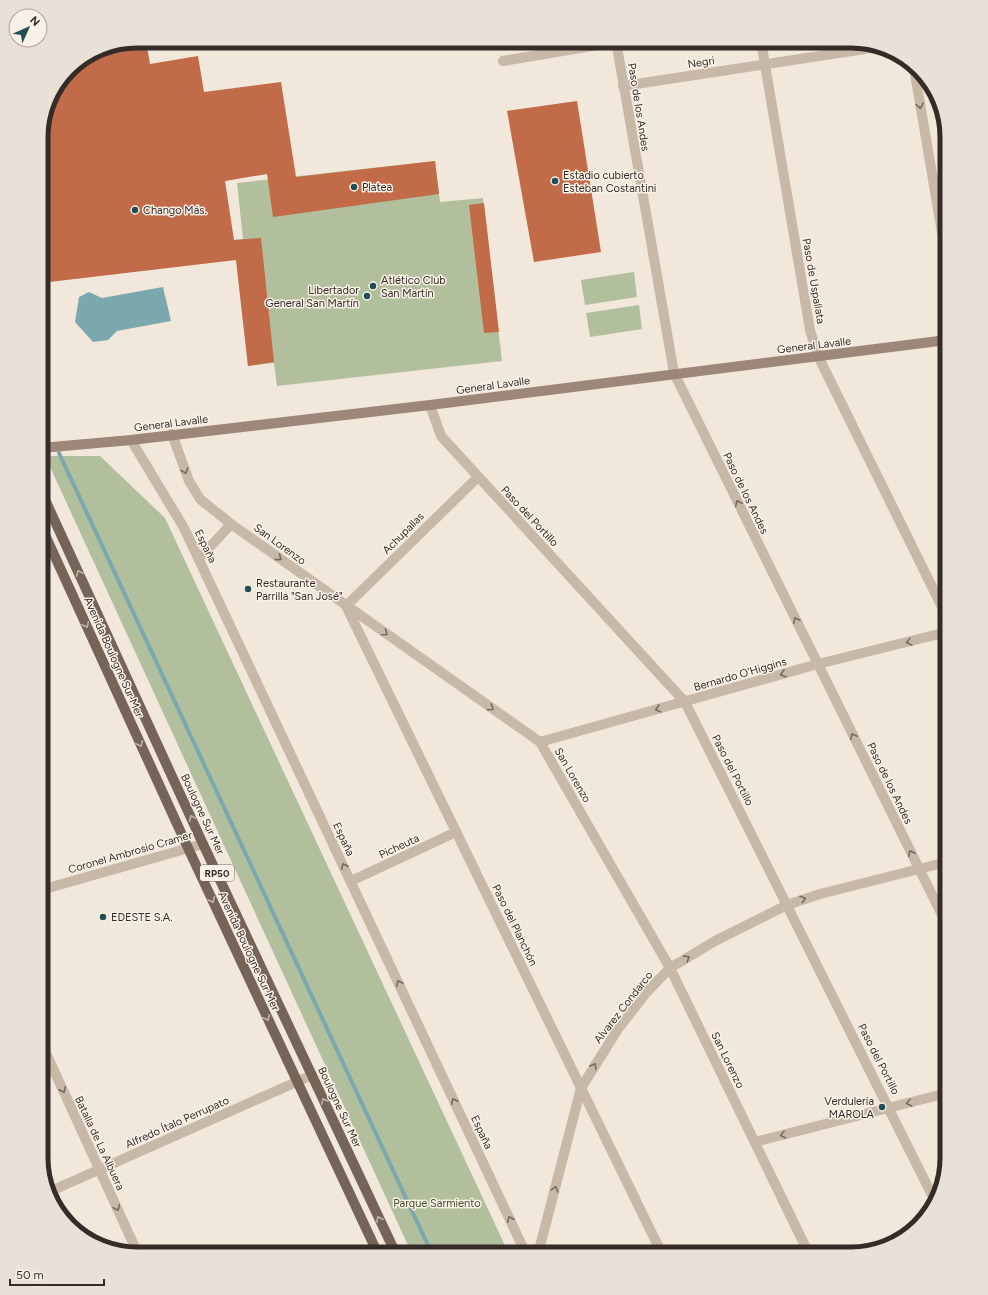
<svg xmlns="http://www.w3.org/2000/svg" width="988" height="1295" font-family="Figtree,sans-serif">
<rect width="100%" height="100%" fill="#f1e7db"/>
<!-- green -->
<g fill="#b2bf9c">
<path d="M435,161L440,202L483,198L502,361L277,386L274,363L248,366L234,240L243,239L237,183Z"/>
<path d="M634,272L637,297L585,305L581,280Z"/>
<path d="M639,305L642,329L590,337L586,313Z"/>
<path d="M45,456H100L165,518L509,1254H412Z"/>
</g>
<!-- water -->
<path fill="#7ba8ac" d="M163,287L171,321L117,331L108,340L93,342L75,322L79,297L89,292L102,298Z"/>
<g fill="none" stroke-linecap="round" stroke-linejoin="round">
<!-- stream -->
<path stroke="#7ba8ac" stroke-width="4" d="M59,453L432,1254"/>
</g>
<!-- building -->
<g fill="#c16b49">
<path d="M137,41H146L150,64L198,56L204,92L281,82L296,177L435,161L439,194L273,217L267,174L225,181L234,240L261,238L274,362L248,366L236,260L41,283V131L51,94L74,65L101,48Z"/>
<path d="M577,101L601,252L534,262L507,111Z"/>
<path d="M484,203L499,332L484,333L469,205Z"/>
</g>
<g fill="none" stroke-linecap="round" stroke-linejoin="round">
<!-- minor -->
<g stroke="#c8b8a7" stroke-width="10">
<path d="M616,41L674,373L947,925"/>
<path d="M761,41L810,330L818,356L947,617"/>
<path d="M503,61L616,42"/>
<path d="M914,68L947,262"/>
<path d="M623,86L878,47"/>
<path d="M430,405L441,436L685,702L935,1201"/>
<path d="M172,434L189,481L200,499L231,524L540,742L670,968L809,1254"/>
<path d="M131,440L184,528L526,1254"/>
<path d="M478,477L346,606L662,1254"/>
<path d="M199,559L231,524"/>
<path d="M540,742L818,664L947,632"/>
<path d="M351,881L456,832"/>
<path d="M41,890L203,844"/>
<path d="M41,1042L138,1254"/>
<path d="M755,1142L947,1093"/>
<path d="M51,1191L312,1075"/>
<path d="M538,1254L581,1088L618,1029L646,993L670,968L715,941L787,905L820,894L947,862"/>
</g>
<!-- secondary -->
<path stroke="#9c8779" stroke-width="10" d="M41,448L131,440L430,405L947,340"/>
<!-- primary -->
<g stroke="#766459" stroke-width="10">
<path d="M41,491L203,844L396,1254"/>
<path d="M41,526L188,848L378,1254"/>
</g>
</g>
<!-- one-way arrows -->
<defs><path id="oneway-chevron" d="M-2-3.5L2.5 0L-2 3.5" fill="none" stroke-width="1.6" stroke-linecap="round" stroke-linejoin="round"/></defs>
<g stroke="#776b61">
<use href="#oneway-chevron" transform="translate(920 106) rotate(80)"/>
<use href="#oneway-chevron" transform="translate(185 471) rotate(71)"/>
<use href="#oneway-chevron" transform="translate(738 503) rotate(-116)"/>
<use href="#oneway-chevron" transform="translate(279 558) rotate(36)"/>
<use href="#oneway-chevron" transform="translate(796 620) rotate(-116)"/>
<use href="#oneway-chevron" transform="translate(385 633) rotate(35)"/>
<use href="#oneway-chevron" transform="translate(909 642) rotate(166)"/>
<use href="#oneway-chevron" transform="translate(783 674) rotate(164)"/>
<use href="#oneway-chevron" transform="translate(491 708) rotate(35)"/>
<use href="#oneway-chevron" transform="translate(658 709) rotate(165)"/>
<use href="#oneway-chevron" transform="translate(853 736) rotate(-116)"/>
<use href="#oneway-chevron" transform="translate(911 853) rotate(-116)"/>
<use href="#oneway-chevron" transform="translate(344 866) rotate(-115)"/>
<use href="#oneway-chevron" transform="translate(803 899) rotate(-18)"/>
<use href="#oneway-chevron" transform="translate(687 958) rotate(-32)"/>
<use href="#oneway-chevron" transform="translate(399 983) rotate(-115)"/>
<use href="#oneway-chevron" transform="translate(594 1066) rotate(-59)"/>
<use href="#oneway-chevron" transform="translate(63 1090) rotate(65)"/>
<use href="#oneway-chevron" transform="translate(454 1101) rotate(-115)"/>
<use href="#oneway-chevron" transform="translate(909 1103) rotate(166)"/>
<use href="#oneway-chevron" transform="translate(783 1135) rotate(166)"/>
<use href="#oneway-chevron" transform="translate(555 1189) rotate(-75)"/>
<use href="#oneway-chevron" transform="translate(117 1208) rotate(66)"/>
<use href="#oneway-chevron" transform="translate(510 1219) rotate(-115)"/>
</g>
<g stroke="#beb2a7">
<use href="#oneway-chevron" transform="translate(79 573) rotate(-115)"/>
<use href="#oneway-chevron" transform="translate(86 625) rotate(66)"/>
<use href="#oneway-chevron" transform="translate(140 744) rotate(66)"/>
<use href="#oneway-chevron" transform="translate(192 818) rotate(-115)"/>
<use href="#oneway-chevron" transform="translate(212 900) rotate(65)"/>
<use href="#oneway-chevron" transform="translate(267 1018) rotate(65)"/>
<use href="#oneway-chevron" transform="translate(324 1101) rotate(-115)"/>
<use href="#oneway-chevron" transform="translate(379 1219) rotate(-115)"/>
</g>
<!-- markers -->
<g fill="#1f4f55" stroke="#f9f1e7" stroke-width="1.5">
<circle cx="555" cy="181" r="4"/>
<circle cx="354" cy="187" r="4"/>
<circle cx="135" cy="210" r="4"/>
<circle cx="373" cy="286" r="4"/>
<circle cx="367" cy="296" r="4"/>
<circle cx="248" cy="589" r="4"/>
<circle cx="103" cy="917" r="4"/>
<circle cx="882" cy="1107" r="4"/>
</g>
<g text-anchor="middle" stroke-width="3" stroke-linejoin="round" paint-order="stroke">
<!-- shield labels -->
<rect fill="#f9f1e7" stroke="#706761" stroke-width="1" x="200" y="865" width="34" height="16" rx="3"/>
<g font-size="10" font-weight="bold" fill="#352c28">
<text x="217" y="877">RP50</text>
</g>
<!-- street labels -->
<g font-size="11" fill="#352c28" stroke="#f9f1e7">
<text transform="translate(701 62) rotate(-9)" y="4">Negri</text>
<text transform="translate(639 107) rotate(81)" y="4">Paso de los Andes</text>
<text transform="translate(814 281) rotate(80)" y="4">Paso de Uspallata</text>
<text transform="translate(814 345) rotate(-7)" y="4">General Lavalle</text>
<text transform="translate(493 385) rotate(-8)" y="4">General Lavalle</text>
<text transform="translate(171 423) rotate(-7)" y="4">General Lavalle</text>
<text transform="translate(746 493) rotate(64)" y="4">Paso de los Andes</text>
<text transform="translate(530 516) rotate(47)" y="4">Paso del Portillo</text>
<text transform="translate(403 533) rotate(-45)" y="4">Achupallas</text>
<text transform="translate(280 544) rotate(36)" y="4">San Lorenzo</text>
<text transform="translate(206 546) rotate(64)" y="4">España</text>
<text transform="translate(114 657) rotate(66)" y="4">Avenida Boulogne Sur Mer</text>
<text transform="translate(740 674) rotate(-16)" y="4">Bernardo O'Higgins</text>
<text transform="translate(733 770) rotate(63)" y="4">Paso del Portillo</text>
<text transform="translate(573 775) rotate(60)" y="4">San Lorenzo</text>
<text transform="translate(890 783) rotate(64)" y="4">Paso de los Andes</text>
<text transform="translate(203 814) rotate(65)" y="4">Boulogne Sur Mer</text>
<text transform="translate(344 839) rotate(65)" y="4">España</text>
<text transform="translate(399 846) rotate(-25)" y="4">Picheuta</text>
<text transform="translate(130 852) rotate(-16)" y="4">Coronel Ambrosio Cramer</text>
<text transform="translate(515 925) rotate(64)" y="4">Paso del Planchón</text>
<text transform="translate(249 951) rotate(65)" y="4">Avenida Boulogne Sur Mer</text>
<text transform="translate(623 1007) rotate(-52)" y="4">Alvarez Condarco</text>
<text transform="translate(879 1059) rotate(63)" y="4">Paso del Portillo</text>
<text transform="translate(728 1060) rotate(64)" y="4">San Lorenzo</text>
<text transform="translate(340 1107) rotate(65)" y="4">Boulogne Sur Mer</text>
<text transform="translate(177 1122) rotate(-24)" y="4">Alfredo Ítalo Perrupato</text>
<text transform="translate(482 1132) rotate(65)" y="4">España</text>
<text transform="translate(100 1143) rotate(65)" y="4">Batalla de La Albuera</text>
</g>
<!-- poi labels -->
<g font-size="11" fill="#352c28" stroke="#f9f1e7" text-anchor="start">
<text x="563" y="179">Estadio cubierto<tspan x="563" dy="13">Esteban Costantini</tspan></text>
<text x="362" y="191">Platea</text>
<text x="143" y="214">Chango Más.</text>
<text x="381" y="284">Atlético Club<tspan x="381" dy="13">San Martín</tspan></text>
<text x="359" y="294" text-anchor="end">Libertador<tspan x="359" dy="13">General San Martín</tspan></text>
<text x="256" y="587">Restaurante<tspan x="256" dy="13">Parrilla "San José"</tspan></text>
<text x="111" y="921">EDESTE S.A.</text>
<text x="874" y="1105" text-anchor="end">Verdulería<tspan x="874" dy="13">MAROLA</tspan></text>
</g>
<!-- park labels -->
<g font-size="11" fill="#43522c" stroke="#f9f1e7">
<text x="437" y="1207">Parque Sarmiento</text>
</g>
</g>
<!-- crop -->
<path d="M0 0H988V1295H0ZM137 48H851A89 89 0 0 1 940 137V1158A89 89 0 0 1 851 1247H137A89 89 0 0 1 48 1158V137A89 89 0 0 1 137 48Z" fill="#e9e1d8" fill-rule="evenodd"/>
<path fill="none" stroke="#352c28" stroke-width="5" d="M137 48H851A89 89 0 0 1 940 137V1158A89 89 0 0 1 851 1247H137A89 89 0 0 1 48 1158V137A89 89 0 0 1 137 48Z"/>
<!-- north arrow -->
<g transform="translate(28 28) rotate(45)"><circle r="19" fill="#f9f1e7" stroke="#aba29b"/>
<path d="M0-3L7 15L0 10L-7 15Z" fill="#1f4f55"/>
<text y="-6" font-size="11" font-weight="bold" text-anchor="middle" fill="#352c28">N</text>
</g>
<!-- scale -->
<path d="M10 1279v6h94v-6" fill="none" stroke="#352c28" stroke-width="2"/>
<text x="16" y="1279" font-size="12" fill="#352c28" stroke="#f9f1e7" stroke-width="3" paint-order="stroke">50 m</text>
</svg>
